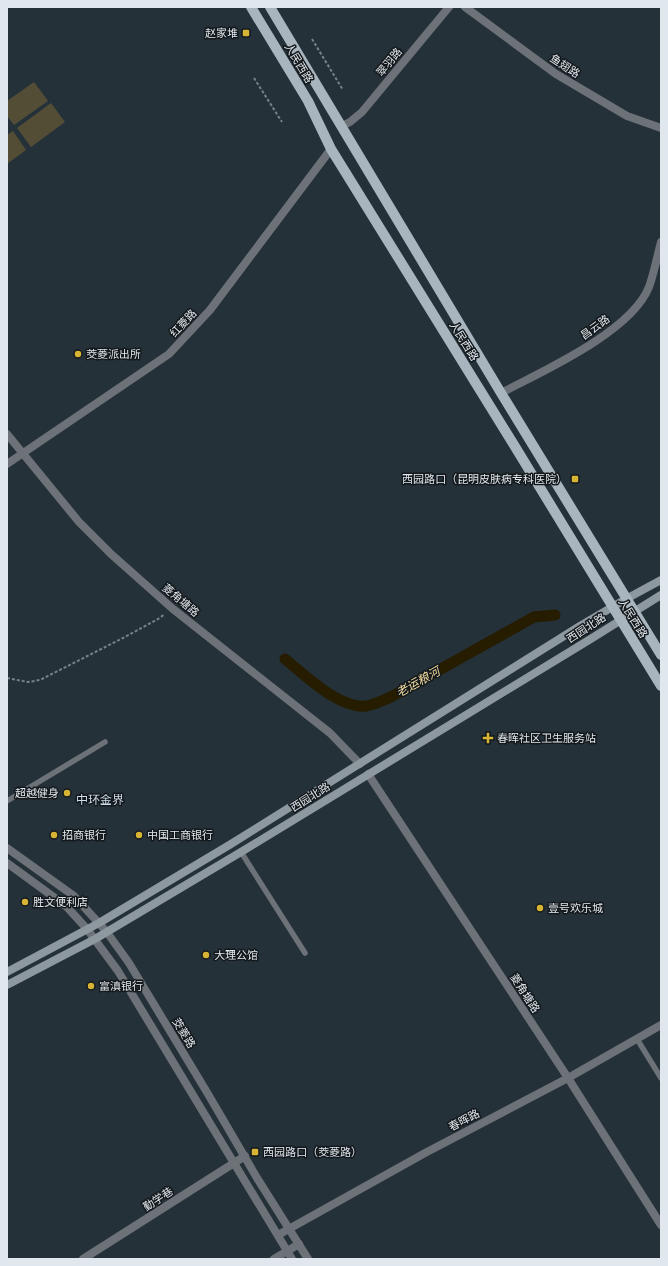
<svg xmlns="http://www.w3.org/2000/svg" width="668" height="1266" font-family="Figtree,'Noto Sans SC',sans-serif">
<rect width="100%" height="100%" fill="#253139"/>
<!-- green -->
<g fill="#544d36">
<path d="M34,82L48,101L14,125L7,116V101Z"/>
<path d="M51,103L65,122L31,147L17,128Z"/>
<path d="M13,131L26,150L7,164V135Z"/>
</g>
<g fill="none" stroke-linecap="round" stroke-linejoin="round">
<!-- canal -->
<path stroke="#261c00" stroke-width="11" d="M285,659C305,675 339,709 366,706C374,705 381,701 389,698L534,617L555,615"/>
<!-- path -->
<g stroke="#778188" stroke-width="2" stroke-dasharray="3 2" stroke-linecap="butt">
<path d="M312,39L343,90"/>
<path d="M254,78L282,122"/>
<path d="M7,678L28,682L40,680L123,638L158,619L165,614"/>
</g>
<!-- service -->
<g stroke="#6c7277" stroke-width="5.5">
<path d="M7,801L105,742"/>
<path d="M241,852L305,953"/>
<path d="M637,1039L661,1078"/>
</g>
<!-- minor -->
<g stroke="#6c7277" stroke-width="8">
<path d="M465,7L556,74L627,116L661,128"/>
<path d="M342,126L350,122L362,112L449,7"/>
<path d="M501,393C543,371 631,332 649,287C654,273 657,257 661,242"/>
<path d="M7,434L79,522L111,554L173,609L330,733L360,764"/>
<path d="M7,464L169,354L210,310L331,149"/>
<path d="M368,774L568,1078L661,1225"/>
<path d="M278,1235L425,1153L568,1078L661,1025"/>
<path d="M83,1259L245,1156"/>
<path d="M274,1259L299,1244"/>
</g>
<!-- tertiary -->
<g stroke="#6c7277" stroke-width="8">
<path d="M7,848L74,896L106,931L129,963L208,1094L257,1178L308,1259"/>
<path d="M7,863L66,906L87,929L118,971L292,1259"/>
</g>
<!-- secondary -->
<g stroke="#8e989f" stroke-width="8">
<path d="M7,972L99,923L231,844L580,626L626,599L661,580"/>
<path d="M7,985L95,939L241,852L589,640L661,595"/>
</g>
<!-- primary -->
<g stroke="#a8b5be" stroke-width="10">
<path d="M251,7L308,101L331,149L514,445L661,686"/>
<path d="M270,7L501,393L661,655"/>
</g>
</g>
<!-- markers -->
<g fill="#d8b434" stroke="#13181c" stroke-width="1.5">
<rect x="242" y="29" width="8" height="8" rx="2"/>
<circle cx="78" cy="354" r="4"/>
<rect x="571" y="475" width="8" height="8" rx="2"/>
<path d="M486 732h4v4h4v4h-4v4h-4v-4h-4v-4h4z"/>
<circle cx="67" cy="793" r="4"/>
<circle cx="54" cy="835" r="4"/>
<circle cx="139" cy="835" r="4"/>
<circle cx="25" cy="902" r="4"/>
<circle cx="540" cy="908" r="4"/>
<circle cx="206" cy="955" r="4"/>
<circle cx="91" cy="986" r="4"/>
<rect x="251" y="1148" width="8" height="8" rx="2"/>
</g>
<g text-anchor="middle" stroke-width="3" stroke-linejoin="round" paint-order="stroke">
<!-- poi labels -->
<g font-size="11" fill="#e0e7ed" stroke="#13181c" text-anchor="start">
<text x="238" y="37" text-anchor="end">赵家堆</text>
<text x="86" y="358">茭菱派出所</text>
<text x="567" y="483" text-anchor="end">西园路口（昆明皮肤病专科医院）</text>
<text x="497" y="742">春晖社区卫生服务站</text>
<text x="59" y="797" text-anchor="end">超越健身</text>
<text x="62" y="839">招商银行</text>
<text x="147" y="839">中国工商银行</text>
<text x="33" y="906">胜文便利店</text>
<text x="548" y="912">壹号欢乐城</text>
<text x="214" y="959">大理公馆</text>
<text x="99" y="990">富滇银行</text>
<text x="263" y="1156">西园路口（茭菱路）</text>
</g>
<!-- street labels -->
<g font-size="11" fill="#e0e7ed" stroke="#13181c">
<text transform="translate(389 62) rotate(-50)" y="4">翠羽路</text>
<text transform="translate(299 63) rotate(59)" y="4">人民西路</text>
<text transform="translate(565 66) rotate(33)" y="4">鱼翅路</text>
<text transform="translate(183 323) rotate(-47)" y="4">红菱路</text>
<text transform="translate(595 327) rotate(-36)" y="4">昌云路</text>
<text transform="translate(464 341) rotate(58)" y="4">人民西路</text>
<text transform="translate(181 600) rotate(40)" y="4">菱角塘路</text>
<text transform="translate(633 618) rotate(58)" y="4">人民西路</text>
<text transform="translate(586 628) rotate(-33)" y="4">西园北路</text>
<text transform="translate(310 797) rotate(-32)" y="4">西园北路</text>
<text transform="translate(525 993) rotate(57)" y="4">菱角塘路</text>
<text transform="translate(184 1033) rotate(59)" y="4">茭菱路</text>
<text transform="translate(464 1120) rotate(-28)" y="4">春晖路</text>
<text transform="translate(158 1199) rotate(-33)" y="4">勤学巷</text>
</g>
<!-- water labels -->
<g font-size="12" font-style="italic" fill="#f3dfa2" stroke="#13181c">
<text transform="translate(418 682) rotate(-29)" y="4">老运粮河</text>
</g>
<!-- neighbourhood labels -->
<g font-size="12" fill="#cedde8" stroke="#13181c">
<text x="100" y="804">中环金界</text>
</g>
</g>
<!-- border -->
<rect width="668" height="1266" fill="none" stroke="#e0e7ed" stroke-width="16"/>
</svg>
